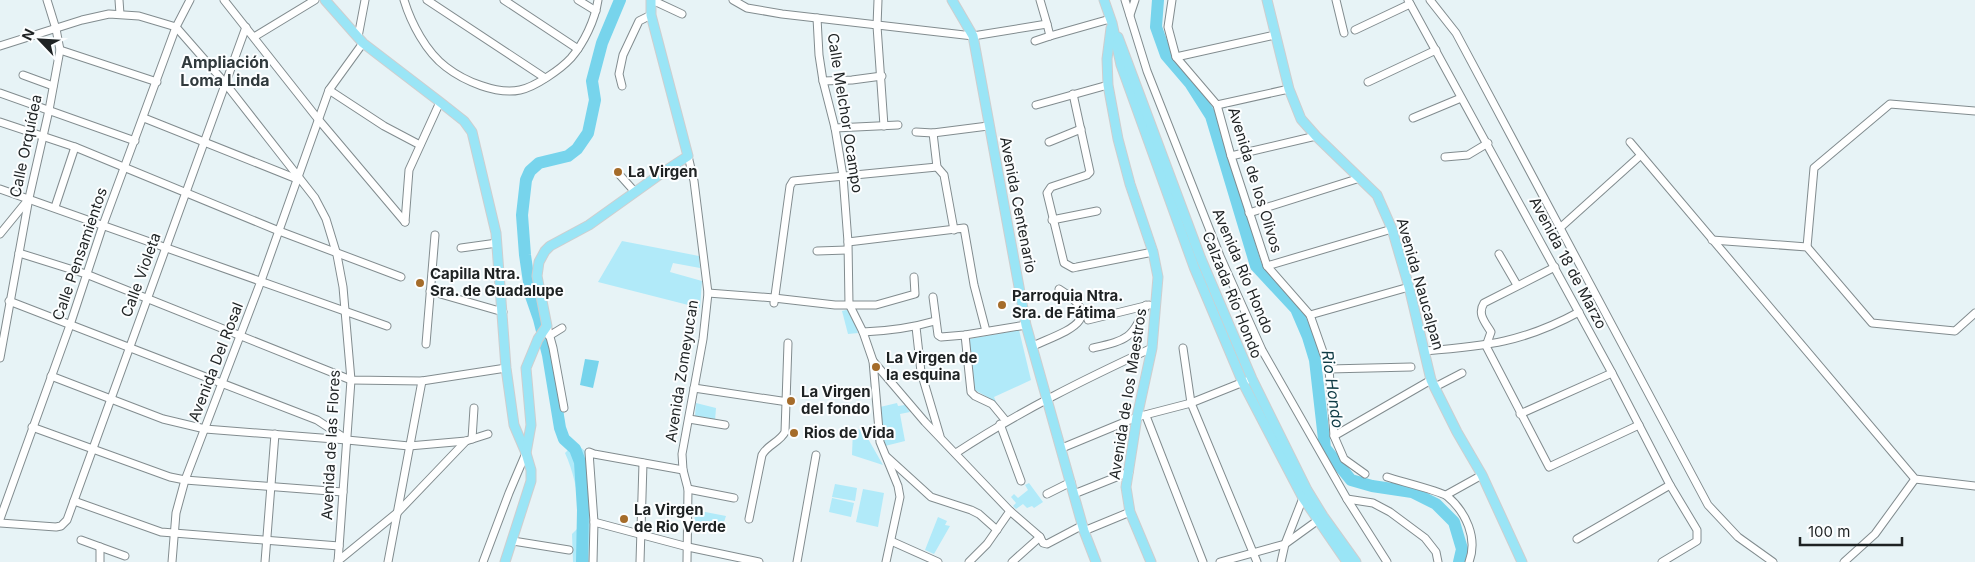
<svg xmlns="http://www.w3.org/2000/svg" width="1975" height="562" font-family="Inter,sans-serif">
<rect width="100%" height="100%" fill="#e7f3f6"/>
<!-- green -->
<g fill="#b1eaf9">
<path d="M622,241L699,256L700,268L673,263L670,272L702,281L700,308L598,282Z"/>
<path d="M850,309L858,333L848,334L842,311Z"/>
<path d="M1019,330L1031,380L994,397L996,402L975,390L969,339Z"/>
<path d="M548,336L563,408L566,436L585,451L587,458L591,523L590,562H573L572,534L580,526C580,502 575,475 565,453L569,449L562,441L557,429L542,342Z"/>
<path d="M696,403L716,408L715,421L695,416Z"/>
<path d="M897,403L898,406L905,405L910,412L900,414L905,441L885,446L880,407Z"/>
<path d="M853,429L863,430L883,465L852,455Z"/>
<path d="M1029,483L1043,502L1034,508L1032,506L1027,508L1023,504L1016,509L1013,506L1016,503L1011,497L1014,494L1018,498L1028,490L1025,485Z"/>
<path d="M835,484L857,488L855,501L832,497Z"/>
<path d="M863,489L884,493L878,527L856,522Z"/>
<path d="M832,498L854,503L851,517L829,512Z"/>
<path d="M695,510L726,516L724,522L727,523L726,529L712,526L711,533L694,530Z"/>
<path d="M938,517L947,521L945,525L950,526L934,554L925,550Z"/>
</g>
<!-- water -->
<path fill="#77d4ec" d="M585,359L599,361L593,388L580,385Z"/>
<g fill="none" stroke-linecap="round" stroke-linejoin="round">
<!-- river -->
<g stroke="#77d4ec" stroke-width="12">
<path d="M1158,0L1156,27L1166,55L1190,83L1211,116L1256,266L1296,309L1308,337L1315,360L1325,448L1351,480L1372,486L1412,492L1436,504L1454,522L1462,549L1459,562"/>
<path d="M582,562L583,510L580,462L575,449L564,439L560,428L548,355L539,319L531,296L525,255L522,215L526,180L530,171L539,163L568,156L577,149L588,133L595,100L592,81L602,43L620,0"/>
</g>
<!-- minor casing -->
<g stroke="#828c8f" stroke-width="9">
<g id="minor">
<path d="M119,0L120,14"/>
<path d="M224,0L318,119L405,222"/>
<path d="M404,0C411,23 426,52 446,67C464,81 497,95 520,90C535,87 561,69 571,58C584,43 595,20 598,0"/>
<path d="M427,0L545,78"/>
<path d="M504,0L578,49"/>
<path d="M578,0L596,11"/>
<path d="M652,0L682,14"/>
<path d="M733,0L747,8L782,14L973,36L1047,24L1050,36L1110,19"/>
<path d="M878,0L877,26L884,126"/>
<path d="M1040,0L1047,24"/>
<path d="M1125,0L1147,71L1220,256L1262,350L1347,499L1387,562"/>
<path d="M1172,0L1168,27L1176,57L1217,105L1231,156L1267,266L1310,315L1329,369L1334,436L1344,459L1365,474"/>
<path d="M1336,0L1344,33"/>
<path d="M1408,0L1612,373L1670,485L1697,530V541L1662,562"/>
<path d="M1430,0L1456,33L1708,505L1738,537L1773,562"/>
<path d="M1130,15L1135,0"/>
<path d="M817,18L819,55L823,81L835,128L843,176L848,242L849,304L863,332L873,361L880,442L898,486L900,497L886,562"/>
<path d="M1355,30L1410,4"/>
<path d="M254,37L315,0"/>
<path d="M358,37L365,0"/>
<path d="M1035,41L1050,36"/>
<path d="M0,46L82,20L109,14L139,16L176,27L225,83L315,198L326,219L337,255L343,287L351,380L338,562"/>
<path d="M60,50L157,82"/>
<path d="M1176,57L1275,35"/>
<path d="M23,75L53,86"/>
<path d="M823,81L852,80L882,76"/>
<path d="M1368,82L1436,50"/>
<path d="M622,86L619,74L623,55L639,21L651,15"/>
<path d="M329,90L384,126L420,145"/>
<path d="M0,93L135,141"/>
<path d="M1073,94L1090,172L1087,175L1051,187L1047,193L1064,263L1073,268L1077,267L1153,252"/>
<path d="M1036,105L1108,85"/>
<path d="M1217,105L1289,89"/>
<path d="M144,118L297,179"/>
<path d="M1413,118L1461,98"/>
<path d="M0,122L75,147L279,231L401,277"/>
<path d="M835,128L898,125"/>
<path d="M916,132L933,133L988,126"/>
<path d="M933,133L937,167L944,175L954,230"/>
<path d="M1049,142L1081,129"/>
<path d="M1630,142L1915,479L1975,486"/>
<path d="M1231,156L1316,136"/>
<path d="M1445,157L1468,155L1488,143"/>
<path d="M618,173L635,192"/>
<path d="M0,189L387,326"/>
<path d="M55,207L75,147"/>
<path d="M1249,213L1360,178"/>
<path d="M1052,220L1097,211"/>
<path d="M405,222L409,170L440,102"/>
<path d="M1561,227L1641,155"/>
<path d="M0,234L27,201"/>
<path d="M1712,240L1807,247L1872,323L1955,331L1975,313"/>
<path d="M848,242L964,228L974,285L986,331"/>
<path d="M1807,247L1814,168L1890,104L1975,111"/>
<path d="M461,248L497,243"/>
<path d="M817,251L847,250"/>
<path d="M19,253L86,274L351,380L422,381L506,368"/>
<path d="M1499,254L1517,285"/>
<path d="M1267,266L1392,229"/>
<path d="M1555,267L1484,303C1477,314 1485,322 1491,332L1486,346L1549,467L1639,425"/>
<path d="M430,291L503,312"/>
<path d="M708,293L774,298L835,305H876L915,294L914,277"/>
<path d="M933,297L938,335L941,337L965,335L1026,325"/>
<path d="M9,301L317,420L346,439"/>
<path d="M774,303L790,186L793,181L937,167"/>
<path d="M1310,315L1409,287"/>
<path d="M1088,320L1149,305"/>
<path d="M547,326L553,348L564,408"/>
<path d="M916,327L921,372L940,436"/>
<path d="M863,332C888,331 911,328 935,321"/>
<path d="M965,335L971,392L975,396L992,404L1006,421"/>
<path d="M549,336L562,328"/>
<path d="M426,344L435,235"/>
<path d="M1033,346C1063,332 1110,320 1059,289"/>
<path d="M1093,348C1127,340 1133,339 1146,305"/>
<path d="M1183,348L1191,403L1257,562"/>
<path d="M1425,351C1487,346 1524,342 1579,312"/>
<path d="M0,358L29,198L49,110L60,50L56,29L47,0"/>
<path d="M873,361L925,422L1010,511L1040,537L1043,543L1047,544L1083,525"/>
<path d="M1329,369L1411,367"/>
<path d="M51,376L163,419L205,429L347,440L409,446L466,441L488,434"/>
<path d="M1435,387L1462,373"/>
<path d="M694,388L788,402"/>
<path d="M1520,414L1612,373"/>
<path d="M1146,416L1203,562"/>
<path d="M689,419L725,425"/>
<path d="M1000,424L1021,481"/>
<path d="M32,427L170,477L185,480L343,492"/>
<path d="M1334,436L1431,380"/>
<path d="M472,439L474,408"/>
<path d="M1062,448L1137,417L1191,403L1246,381"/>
<path d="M956,453C1018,412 1085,379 1152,348"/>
<path d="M887,457L931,497L971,510L979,514L997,530"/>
<path d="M1387,477C1399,481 1440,491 1447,496C1466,512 1478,538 1469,562"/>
<path d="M688,489L734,498"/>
<path d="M1047,494L1071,482"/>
<path d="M1074,494L1129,472"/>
<path d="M1446,495L1482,475"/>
<path d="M1347,499L1373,503L1390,512L1425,538L1436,552L1438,562"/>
<path d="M74,501L161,532L339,546"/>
<path d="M0,519L70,325L103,225L176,27L190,0"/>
<path d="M749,519L762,455C767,445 780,442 785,432L788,343"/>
<path d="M594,522L688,547L759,562"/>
<path d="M0,523L56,527L61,526L67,520L246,27"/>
<path d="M1084,531L1130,512"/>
<path d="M1577,539L1670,485"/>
<path d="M81,540L125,556"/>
<path d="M513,541L569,550"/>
<path d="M891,541L938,562"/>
<path d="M100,547V562"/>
<path d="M338,561L398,512L466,441"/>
<path d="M172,562L176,513L185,480L261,281L329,90L363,43"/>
<path d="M265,562L275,434"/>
<path d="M388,562L422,381"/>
<path d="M483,562L509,493L526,453"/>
<path d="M593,562L594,522L589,452L594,454L683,470"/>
<path d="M640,562L643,463"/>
<path d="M687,562L688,489L683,470L682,454L703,339L708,293L694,181L688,156"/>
<path d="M797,562L816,455"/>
<path d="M969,562L987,544L1010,511"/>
<path d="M1012,562L1040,537"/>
<path d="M1220,562L1285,544L1321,518"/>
<path d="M1281,562L1285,544L1303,498"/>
<path d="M1844,562L1875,534L1915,479"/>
</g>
</g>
<!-- major casing -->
<g stroke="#cececf" stroke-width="11">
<g id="major">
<path d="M325,0L363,43L440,102L464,121L472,132L496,233L506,368L514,425L526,453"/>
<path d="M952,0L973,36L1026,325L1084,531L1096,562"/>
<path d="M1104,0L1112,23L1121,65L1194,267L1243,383L1303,498L1347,562"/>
<path d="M1267,0L1289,89L1301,119L1316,136L1377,195L1392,229L1409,287L1431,380L1457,432L1482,475L1522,562"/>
<path d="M1111,28L1107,59L1108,85L1118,139L1130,184L1153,252L1158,277L1152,348L1137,417L1126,487L1130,512L1151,562"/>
<path d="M1118,37L1201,259L1252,379L1307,490L1323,516L1356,562"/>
<path d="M505,562L531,481V470L526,453L531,425L526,368L538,339L547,326L537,276L539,262L545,251L550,246L589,225L659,175L688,156L651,15V0"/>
</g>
</g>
<!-- minor -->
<use href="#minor" stroke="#fff" stroke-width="7"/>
<!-- major -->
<use href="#major" stroke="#9ae5f6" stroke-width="9"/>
</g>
<!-- markers -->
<g fill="#a56c2a" stroke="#fcfeff" stroke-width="2">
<circle cx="618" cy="172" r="5"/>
<circle cx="420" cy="283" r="5"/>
<circle cx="1002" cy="305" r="5"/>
<circle cx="876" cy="367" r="5"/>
<circle cx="791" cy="401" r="5"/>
<circle cx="794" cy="433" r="5"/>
<circle cx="624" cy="519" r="5"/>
</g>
<g text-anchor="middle" stroke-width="4" stroke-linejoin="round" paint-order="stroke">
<!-- street labels -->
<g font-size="15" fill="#1e2223" stroke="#fcfeff">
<text transform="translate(845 113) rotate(81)" y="5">Calle Melchor Ocampo</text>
<text transform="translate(26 146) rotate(-78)" y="5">Calle Orquídea</text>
<text transform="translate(1255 180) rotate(73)" y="5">Avenida de los Olivos</text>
<text transform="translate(1018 205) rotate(79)" y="5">Avenida Centenario</text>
<text transform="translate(80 254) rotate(-71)" y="5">Calle Pensamientos</text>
<text transform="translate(1568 263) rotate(62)" y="5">Avenida 18 de Marzo</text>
<text transform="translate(1243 271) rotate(67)" y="5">Avenida Río Hondo</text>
<text transform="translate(141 275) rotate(-70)" y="5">Calle Violeta</text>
<text transform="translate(1420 284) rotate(74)" y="5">Avenida Naucalpan</text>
<text transform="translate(1232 295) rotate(68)" y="5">Calzada Río Hondo</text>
<text transform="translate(216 362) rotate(-69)" y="5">Avenida Del Rosal</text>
<text transform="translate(682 371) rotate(-81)" y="5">Avenida Zomeyucan</text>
<text transform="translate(1128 394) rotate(-81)" y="5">Avenida de los Maestros</text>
<text transform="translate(331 445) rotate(-87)" y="5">Avenida de las Flores</text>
</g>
<!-- poi labels -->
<g font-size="15" font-weight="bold" fill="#1e2223" stroke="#fcfeff" text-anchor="start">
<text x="628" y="177">La Virgen</text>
<text x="430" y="279">Capilla Ntra.<tspan x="430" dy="17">Sra. de Guadalupe</tspan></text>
<text x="1012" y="301">Parroquia Ntra.<tspan x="1012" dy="17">Sra. de Fátima</tspan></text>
<text x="886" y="363">La Virgen de<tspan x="886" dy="17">la esquina</tspan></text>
<text x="801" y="397">La Virgen<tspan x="801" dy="17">del fondo</tspan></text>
<text x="804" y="438">Rios de Vida</text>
<text x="634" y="515">La Virgen<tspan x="634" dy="17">de Rio Verde</tspan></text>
</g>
<!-- neighbourhood labels -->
<g font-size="16" font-weight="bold" fill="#30393c" stroke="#fcfeff">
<text x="225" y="68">Ampliación<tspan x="225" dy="18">Loma Linda</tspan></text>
</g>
<!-- water labels -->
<g font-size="16" font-style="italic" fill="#0e3b45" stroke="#fcfeff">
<text transform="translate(1333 389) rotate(82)" y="6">Rio Hondo</text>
</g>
</g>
<!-- north arrow -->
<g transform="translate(40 40) rotate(295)" stroke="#fcfeff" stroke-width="4" paint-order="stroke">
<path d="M0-4L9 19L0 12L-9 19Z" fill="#1e2223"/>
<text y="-8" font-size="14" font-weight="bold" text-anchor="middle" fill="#1e2223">N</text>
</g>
<!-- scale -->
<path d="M1800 537v8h102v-8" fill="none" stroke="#1e2223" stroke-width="2.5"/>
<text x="1808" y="537" font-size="15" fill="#1e2223" stroke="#fcfeff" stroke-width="4" paint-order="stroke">100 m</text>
</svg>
